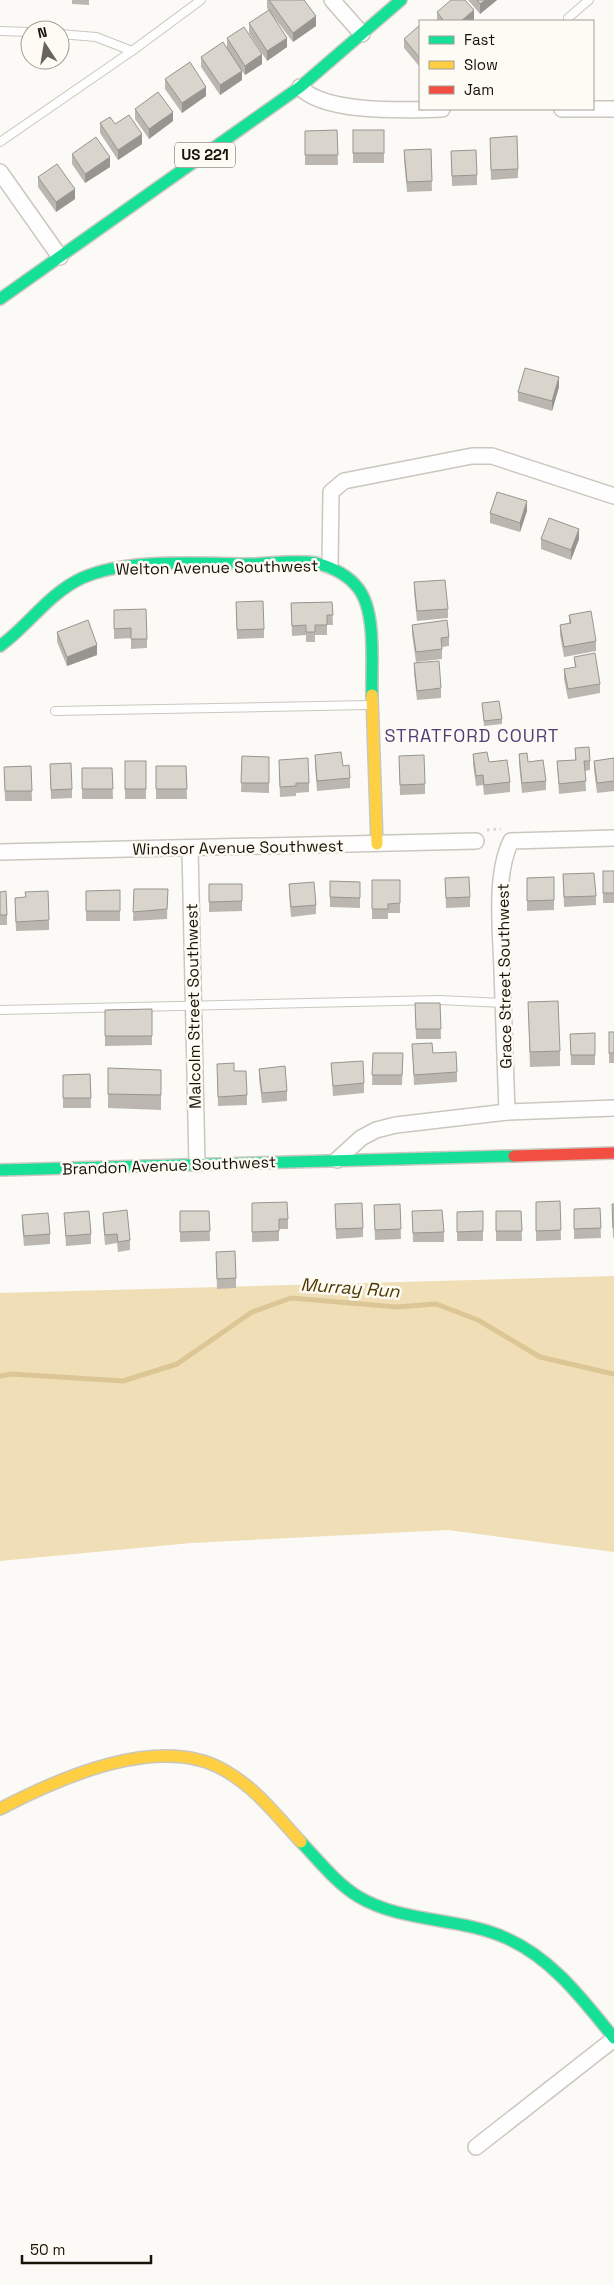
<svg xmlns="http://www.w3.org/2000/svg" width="614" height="2285" font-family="'Space Grotesk',sans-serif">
<rect width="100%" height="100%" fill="#fcfaf6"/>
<!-- forest -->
<path fill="#f0deb6" d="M614,1276V1552L448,1530L191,1543L0,1561V1293Z"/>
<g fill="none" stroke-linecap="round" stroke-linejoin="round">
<!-- stream -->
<path stroke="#dcc695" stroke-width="5" d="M0,1376L12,1374L123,1381L177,1364L252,1312L291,1298L397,1307L436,1304L478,1320L540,1357L614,1374"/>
<!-- lane casing -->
<g stroke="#cac7be" stroke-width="10">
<g id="lane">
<path d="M568,18L589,0"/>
<path d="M0,31L30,32"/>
<path d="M60,34L96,37L132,51L201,0"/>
<path d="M0,142L132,51"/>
<path d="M55,711L370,705"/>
<path d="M0,1010L439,1000L503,1003"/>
</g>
</g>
<!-- street casing -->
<g stroke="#cac7be" stroke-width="18">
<g id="street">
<path d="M332,0L362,34"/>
<path d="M300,87C324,114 407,110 442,109"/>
<path d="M562,109H614"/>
<path d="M0,172L60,257"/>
<path d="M330,566L331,492L344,481L472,456H492L614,496"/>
<path d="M190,849L197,1164"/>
<path d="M0,852L476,841"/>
<path d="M507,1112C505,1065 504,1017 502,970C501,931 494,876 511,841L614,838"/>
<path d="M337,1160L361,1138L376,1130L396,1125L507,1112L614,1108"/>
<path d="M476,2147L614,2039"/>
</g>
</g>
<!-- fast casing -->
<g stroke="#cac7be" stroke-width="14">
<g id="fast">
<path d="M0,299L300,87L401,0"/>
<path d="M0,646C29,625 48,594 82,578C129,557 203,564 255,564C274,563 297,560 316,563C331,567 348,575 358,588C377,612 371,665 372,695"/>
<path d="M0,1170L514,1156"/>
<path d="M301,1842C319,1861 337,1884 359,1897C403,1923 460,1917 506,1938C552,1958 583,2000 614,2038"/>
</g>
</g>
<!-- slow casing -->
<g stroke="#cac7be" stroke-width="14">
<g id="slow">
<path d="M372,695L377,844"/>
<path d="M0,1809C59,1778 159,1733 224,1770C255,1787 277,1816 301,1842"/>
</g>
</g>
<!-- jam casing -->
<g stroke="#cac7be" stroke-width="14">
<path id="jam" d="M514,1156L614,1153"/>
</g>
<!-- path -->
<path stroke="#d9d8d7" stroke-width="3" stroke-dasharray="2.5 4" stroke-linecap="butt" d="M487,830L501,829"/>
<!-- lane -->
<use href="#lane" stroke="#fffefe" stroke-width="8"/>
<!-- street -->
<use href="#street" stroke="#fffefe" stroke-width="15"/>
<!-- fast -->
<use href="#fast" stroke="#16e098" stroke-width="11"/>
<!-- slow -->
<use href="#slow" stroke="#ffcf43" stroke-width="11"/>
<!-- jam -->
<use href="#jam" stroke="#f24e42" stroke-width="11"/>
</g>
<!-- wall -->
<g fill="#bbb7b0">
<path d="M72,0H89V5L72,4Z"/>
<path d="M267,0H304L316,26L293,42L267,8Z"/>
<path d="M468,0H497L480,14Z"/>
<path d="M437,12L474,20L472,21H437Z"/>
<path d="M249,23L287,47L267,61L249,33Z"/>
<path d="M420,25V65L419,66L404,48V39Z"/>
<path d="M227,38L262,64L245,75L242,71V80L220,95L201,67V57L227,48Z"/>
<path d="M165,79L206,96L182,113L165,89Z"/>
<path d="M135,109L173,121L149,139L135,119Z"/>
<path d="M100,123L115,124L142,144L118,160L100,133Z"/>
<path d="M337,130L338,165H305V131Z"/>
<rect x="353" y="130" width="31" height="33"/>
<path d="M490,138L518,169V178L491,180Z"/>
<path d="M431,149L432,191L407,192L404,160V150Z"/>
<path d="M451,151L477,175V185L452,186Z"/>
<path d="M72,154L110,167L85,183L72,164Z"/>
<path d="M38,177L75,199L56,212L38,187Z"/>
<path d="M559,387L552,411L518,401V392Z"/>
<path d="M527,511L520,532L490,523V513Z"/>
<path d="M541,539H579L571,560L541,549Z"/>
<path d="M414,582L448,609V618L417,621L414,592Z"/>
<path d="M236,602L264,629V638L237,639Z"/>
<path d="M332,602L333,625H327V635H315V642H306V635L292,636L291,603Z"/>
<path d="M114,610L147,639V648L131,649V638L114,639Z"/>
<path d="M569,615L596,641V651L564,657L560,635V625L569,623Z"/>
<path d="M412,625L449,637V646L442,647V659L416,662L412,634Z"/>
<path d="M57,632L97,655L67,666L57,642Z"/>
<path d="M574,657L600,684V693L568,699L564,679V669L575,668Z"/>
<path d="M414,663L441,688V698L417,700L414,673Z"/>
<path d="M482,703L502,719V724L484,726Z"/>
<path d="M575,748L590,761V770L585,771L586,791L559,794L557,761L575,760Z"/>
<path d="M473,754L489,762L510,782V792L484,795L483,785L476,786L473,764Z"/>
<path d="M519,754L528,762L546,781V790L522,793L519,764Z"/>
<path d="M315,755L343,766L350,778V788L317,791L315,765Z"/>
<path d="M242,756L269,757V793L241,792Z"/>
<path d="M399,756L425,784V794L400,795Z"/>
<path d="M614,758V791L597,793L594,770V761Z"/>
<rect x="125" y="761" width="21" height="38"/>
<path d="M50,764L72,789V798L51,799Z"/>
<path d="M31,766L32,801H5L4,767Z"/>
<path d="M156,766H186L187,799H156Z"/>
<path d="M82,768H112L113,799H82Z"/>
<path d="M279,769L309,783V792L296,793V796L280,797Z"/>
<rect x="603" y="871" width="11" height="32"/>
<path d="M563,874L596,896V905L564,907Z"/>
<path d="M554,877V910L527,911V878Z"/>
<path d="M445,878L470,897V907L446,908Z"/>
<path d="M372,880H400V913H388V919H372Z"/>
<path d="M330,881L360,882V908L330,907Z"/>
<path d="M209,884H242V911L209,912Z"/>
<path d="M289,884L316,905V914L291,917L289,894Z"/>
<path d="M134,889H168L167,919L133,921Z"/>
<path d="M120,890V921H86V891Z"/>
<path d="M0,892L7,915V925H0Z"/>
<path d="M15,907L49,920V930L16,931Z"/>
<path d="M528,1002L560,1051V1066L530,1067Z"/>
<path d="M415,1003H440L441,1039H416Z"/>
<path d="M152,1009V1045L105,1046V1010Z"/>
<rect x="609" y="1032" width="5" height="31"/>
<path d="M595,1033V1065H571L570,1034Z"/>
<path d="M412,1044L433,1053L457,1072V1082L414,1085Z"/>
<path d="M373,1053H403L402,1085H372Z"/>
<path d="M331,1063L364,1083V1093L333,1096Z"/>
<path d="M217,1064L234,1071L247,1095V1105L218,1106Z"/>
<path d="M108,1068L161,1084V1110L108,1108Z"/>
<path d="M259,1069L287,1091V1101L262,1103L259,1079Z"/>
<path d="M90,1074L91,1108H63V1075Z"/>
<path d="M560,1201L561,1240L536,1241V1202Z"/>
<path d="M252,1203L288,1219V1229H279V1241L252,1242Z"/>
<path d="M335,1204L363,1228V1237L336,1239Z"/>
<path d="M400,1204L401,1239L375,1240L374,1205Z"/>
<path d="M612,1204H614V1238H613Z"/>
<path d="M600,1208L601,1238L574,1239V1209Z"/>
<path d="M180,1211H209L210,1241L180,1242Z"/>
<path d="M412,1211L444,1232V1242H413Z"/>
<path d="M483,1211V1241H457V1212Z"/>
<path d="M496,1211H521L522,1241H496Z"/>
<path d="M64,1213L91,1234V1244L66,1246Z"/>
<path d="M103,1213L130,1240V1250L118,1252L117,1243L105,1245L103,1223Z"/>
<path d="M22,1215L50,1234V1244L24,1246L22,1225Z"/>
<path d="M216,1252L236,1278V1288L217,1289Z"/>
</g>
<!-- shaded-wall -->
<g fill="#989590">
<path d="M485,0H497L480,14V4Z"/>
<path d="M474,10V20L472,21H461Z"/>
<path d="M316,16V26L293,42V33Z"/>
<path d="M287,38V47L267,61V51Z"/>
<path d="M262,54V64L245,75V66Z"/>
<path d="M420,56V65L419,66V57Z"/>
<path d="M242,71V80L220,95V85Z"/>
<path d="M206,87V96L182,113V103Z"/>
<path d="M173,112V121L149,139V129Z"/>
<path d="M142,134V144L118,160V150Z"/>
<path d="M110,157V167L85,183V174Z"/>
<path d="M75,189V199L56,212V202Z"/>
<path d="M559,377V387L552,411V401Z"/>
<path d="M527,501V511L520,532V523Z"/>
<path d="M579,529V539L571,560V550Z"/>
<path d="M97,645V655L67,666V657Z"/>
</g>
<!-- building -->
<g fill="#d9d5cd" stroke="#989590">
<path d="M269,0H304L316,16L293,33Z"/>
<path d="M451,0H465L474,10L461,21H444L437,12Z"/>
<path d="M477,0H485L480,4Z"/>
<path d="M269,10L287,38L267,51L249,23Z"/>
<path d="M420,25V56L419,57L404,39Z"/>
<path d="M244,27L262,54L245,66L227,38Z"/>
<path d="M223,42L242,71L220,85L201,57Z"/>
<path d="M190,62L206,87L182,103L165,79Z"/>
<path d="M158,92L173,112L149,129L135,109Z"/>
<path d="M129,115L142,134L118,150L100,123L110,117L115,124Z"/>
<path d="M337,130L338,155H305V131Z"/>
<rect x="353" y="130" width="31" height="23"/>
<path d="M517,136L518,169L491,170L490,138Z"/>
<path d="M96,137L110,157L85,174L72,154Z"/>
<path d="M431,149L432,181L407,182L404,150Z"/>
<path d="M476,150L477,175L452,176L451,151Z"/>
<path d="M57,164L75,189L56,202L38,177Z"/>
<path d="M525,368L559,377L552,401L518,392Z"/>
<path d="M497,492L527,501L520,523L490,513Z"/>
<path d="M549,518L579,529L571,550L541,539Z"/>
<path d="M445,580L448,609L417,611L414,582Z"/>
<path d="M263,601L264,629L237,630L236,602Z"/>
<path d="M332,602L333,615H327V625H315V632H306V625L292,626L291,603Z"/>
<path d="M146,609L147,639H131V628L114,629V610Z"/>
<path d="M591,611L596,641L564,647L560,625L571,623L569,615Z"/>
<path d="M88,620L97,645L67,657L57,632Z"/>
<path d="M447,620L449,637L441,638L442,649L416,652L412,625Z"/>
<path d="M595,653L600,684L568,689L564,669L576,667L574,657Z"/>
<path d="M439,661L441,688L417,691L414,663Z"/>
<path d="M499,701L502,719L484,721L482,703Z"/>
<path d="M589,747L590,761H584L586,781L559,784L557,761L576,760L575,748Z"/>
<path d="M341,752L343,766L349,765L350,778L317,781L315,755Z"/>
<path d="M487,752L489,762L507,760L510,782L484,785L483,775L476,776L473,754Z"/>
<path d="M527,753L528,762L543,760L546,781L522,783L519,754Z"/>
<path d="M424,755L425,784L400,785L399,756Z"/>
<path d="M242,756L269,757V783H241Z"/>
<path d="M308,758L309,783H296V786L280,787L279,760Z"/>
<path d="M614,758V781L597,783L594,761Z"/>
<rect x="125" y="761" width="21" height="28"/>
<path d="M71,763L72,789L51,790L50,764Z"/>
<path d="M31,766L32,791H5L4,767Z"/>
<path d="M156,766H186L187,789H156Z"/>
<path d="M82,768H112L113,789H82Z"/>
<rect x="603" y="871" width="11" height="22"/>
<path d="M594,873L596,896L564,897L563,874Z"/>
<path d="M469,877L470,897L446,898L445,878Z"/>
<path d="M554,877V900L527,901V878Z"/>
<path d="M372,880H400V903L388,904V909H372Z"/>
<path d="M330,881L360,882V898L330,897Z"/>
<path d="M314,882L316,905L291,907L289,884Z"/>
<path d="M209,884H242V901L209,902Z"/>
<path d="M134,889H168L167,909L133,912Z"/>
<path d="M120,890V911H86V891Z"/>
<path d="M6,891L7,915H0V892Z"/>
<path d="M48,891L49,920L16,922L15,898L26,897L25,892Z"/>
<path d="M558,1001L560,1051L530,1052L528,1002Z"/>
<path d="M415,1003H440L441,1029H416Z"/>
<path d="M152,1009V1036H105V1010Z"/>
<rect x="609" y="1032" width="5" height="21"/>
<path d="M595,1033V1055H571L570,1034Z"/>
<path d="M432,1043L433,1053L456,1052L457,1072L414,1075L412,1044Z"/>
<path d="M373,1053H403L402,1075H372Z"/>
<path d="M363,1061L364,1083L333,1086L331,1063Z"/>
<path d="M234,1063V1071H246L247,1095L218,1097L217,1064Z"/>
<path d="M285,1066L287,1091L262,1093L259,1069Z"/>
<path d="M108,1068L161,1070V1095L108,1094Z"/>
<path d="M90,1074L91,1098H63V1075Z"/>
<path d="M560,1201L561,1230L536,1231V1202Z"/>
<path d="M287,1202L288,1219H279V1231L252,1232V1203Z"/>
<path d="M362,1203L363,1228L336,1229L335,1204Z"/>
<path d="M400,1204L401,1229L375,1230L374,1205Z"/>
<path d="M612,1204H614V1228H613Z"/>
<path d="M600,1208L601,1228L574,1229V1209Z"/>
<path d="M127,1210L130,1240L118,1242L117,1234L105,1235L103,1213Z"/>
<path d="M442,1210L444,1232L413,1233L412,1211Z"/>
<path d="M89,1211L91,1234L66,1236L64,1213Z"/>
<path d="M180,1211H209L210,1231L180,1232Z"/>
<path d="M483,1211V1231L457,1232V1212Z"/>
<path d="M496,1211H521L522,1231H496Z"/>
<path d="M48,1213L50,1234L24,1236L22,1215Z"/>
<path d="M235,1251L236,1278L217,1279L216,1252Z"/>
</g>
<g text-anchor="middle" stroke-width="5" stroke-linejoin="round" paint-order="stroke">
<!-- shield labels -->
<rect fill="#fefbf4" stroke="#5d594e" stroke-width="1" x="175" y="142.5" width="60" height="25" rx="4"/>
<g font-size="15" font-weight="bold" fill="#181307">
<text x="205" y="160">US 221</text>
</g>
<!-- street labels -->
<g font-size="16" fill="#181307" stroke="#fefbf4">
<text transform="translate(217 567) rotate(-1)" y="6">Welton Avenue Southwest</text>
<text transform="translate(238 847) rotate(-1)" y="6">Windsor Avenue Southwest</text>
<text transform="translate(504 976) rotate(-91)" y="6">Grace Street Southwest</text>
<text transform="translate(193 1006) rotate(-91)" y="6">Malcolm Street Southwest</text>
<text transform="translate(169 1165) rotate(-2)" y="6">Brandon Avenue Southwest</text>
</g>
<!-- neighbourhood labels -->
<g font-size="18" letter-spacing="1" fill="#503d7a" stroke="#fefbf4">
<text x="472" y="742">STRATFORD COURT</text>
</g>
<!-- water labels -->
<g font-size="18" font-style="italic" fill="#4d3800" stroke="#fefbf4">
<text transform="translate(350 1288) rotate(4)" y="6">Murray Run</text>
</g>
</g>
<!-- legend -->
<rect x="419" y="20" width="175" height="90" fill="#fefbf4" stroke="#a29e95"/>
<rect x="429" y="36" width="25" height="8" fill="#16e098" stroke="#a29e95"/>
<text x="464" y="45" font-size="15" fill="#181307">Fast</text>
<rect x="429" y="61" width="25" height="8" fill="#ffcf43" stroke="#a29e95"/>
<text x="464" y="70" font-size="15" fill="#181307">Slow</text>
<rect x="429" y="86" width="25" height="8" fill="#f24e42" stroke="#a29e95"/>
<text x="464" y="95" font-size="15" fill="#181307">Jam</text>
<!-- north arrow -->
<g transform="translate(45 45) rotate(348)"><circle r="24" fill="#fefbf4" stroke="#a29e95"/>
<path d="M0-4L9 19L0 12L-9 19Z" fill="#68645b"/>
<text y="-8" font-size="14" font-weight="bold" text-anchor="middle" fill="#181307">N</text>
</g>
<!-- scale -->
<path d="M22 2255v8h129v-8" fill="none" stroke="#181307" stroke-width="2.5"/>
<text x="30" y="2255" font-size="15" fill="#181307" stroke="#fefbf4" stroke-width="4" paint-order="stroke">50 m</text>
</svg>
